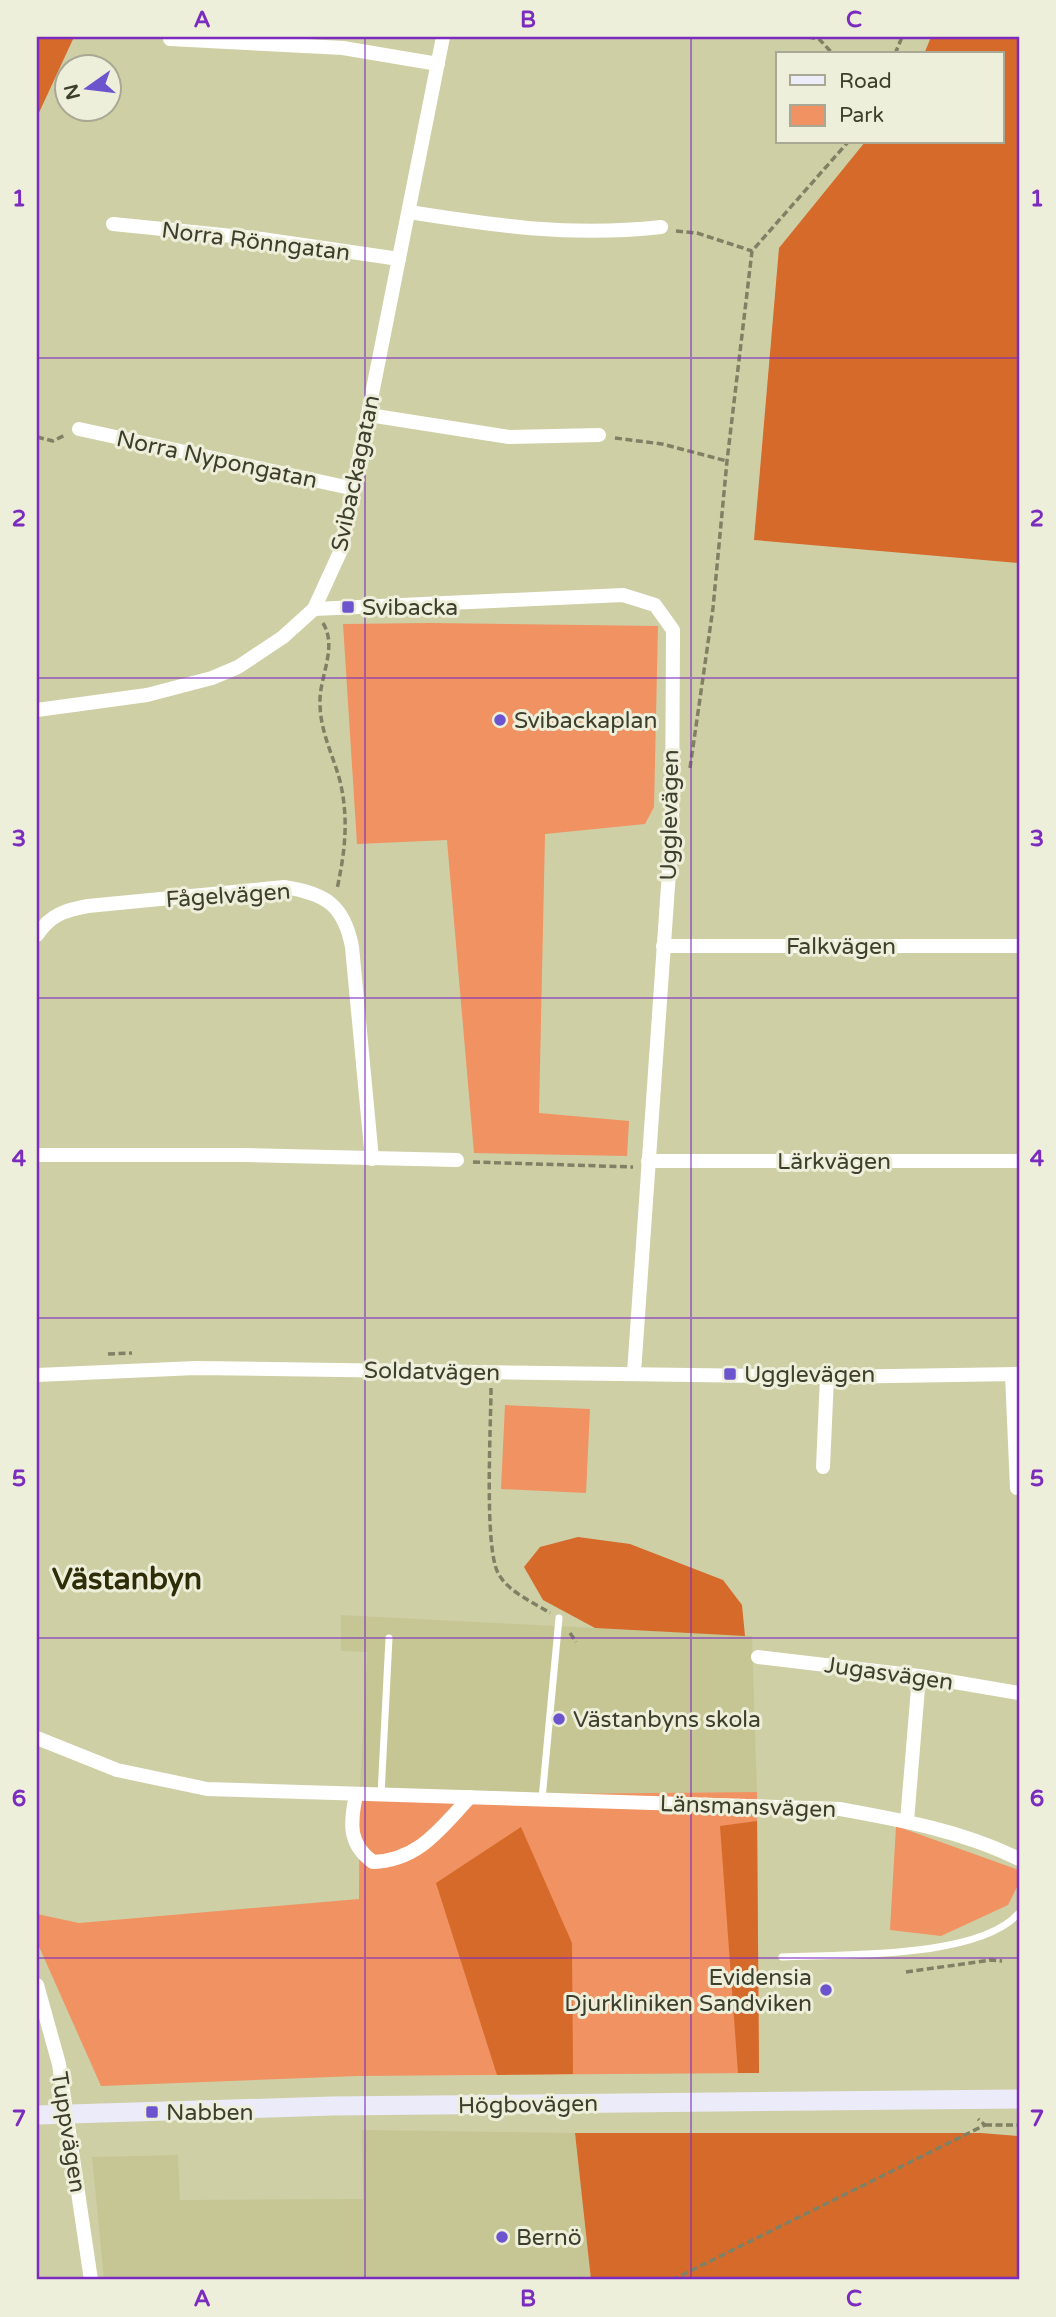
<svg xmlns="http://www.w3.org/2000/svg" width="1056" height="2317" font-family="'Varela Round',sans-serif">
<rect width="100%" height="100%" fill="#cfcfa6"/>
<!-- built -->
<g fill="#c6c694">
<path d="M341,1615L752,1636L757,1792L546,1794L360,1787L367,1652L341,1651Z"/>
<path d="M362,2130L575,2133L591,2280H104L92,2157L178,2155L180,2200L363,2199Z"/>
</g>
<!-- green -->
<g fill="#f09261">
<path d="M430,623L658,626L654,807L645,824L545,834L539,1113L629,1121L627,1156L474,1153L447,840L357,844L343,624Z"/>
<path d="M505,1405L590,1409L586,1493L501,1489Z"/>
<path d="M360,1787L546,1794L757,1792L759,2073L357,2076L101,2086L37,1942V1914L79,1923L359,1899Z"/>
<path d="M896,1826L1019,1870V1883L1008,1905L941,1936L890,1930Z"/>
</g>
<!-- forest -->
<g fill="#d56a2b">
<path d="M37,37H74L37,117Z"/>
<path d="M931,37H1019V563L754,540L779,248L865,142H1002V54H924Z"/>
<path d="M578,1537L630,1544L723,1580L742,1605L745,1636L595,1628L543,1600L524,1567L540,1547Z"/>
<path d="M757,1821L759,2073H738L720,1826Z"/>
<path d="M521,1827L572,1943L573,2074L497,2075L436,1883Z"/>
<path d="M575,2133H981L1019,2136V2280H591Z"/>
</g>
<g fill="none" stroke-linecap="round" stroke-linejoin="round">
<!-- path -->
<g stroke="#808064" stroke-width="3.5" stroke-dasharray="7 3.5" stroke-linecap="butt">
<path d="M808,37L819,39L833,54"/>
<path d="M895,54L902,37"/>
<path d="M676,231L697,233L752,251"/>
<path d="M37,437L53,441L65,435"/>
<path d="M615,438L662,444L727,461"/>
<path d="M323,623C338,648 319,677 320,703C320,731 333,755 340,781C349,819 345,852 337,889"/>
<path d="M690,768L713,608L727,461L752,251L848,142"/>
<path d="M473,1162L633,1167"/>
<path d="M108,1354L132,1353"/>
<path d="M491,1388C491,1425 484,1546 498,1573C508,1592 533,1602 550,1613"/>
<path d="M570,1633L576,1642"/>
<path d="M906,1972L991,1960L1002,1961"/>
<path d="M985,2125H1019"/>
<path d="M672,2280L985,2125L978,2119"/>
</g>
<!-- service -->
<g stroke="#fff" stroke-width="7">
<path d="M381,1795L389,1638"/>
<path d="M542,1799L559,1618"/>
<path d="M782,1957C842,1954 979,1959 1019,1913"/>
</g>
<!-- minor -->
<g stroke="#fff" stroke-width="14">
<path d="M170,39L343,48L438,64"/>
<path d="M409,212C498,226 570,237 661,227"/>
<path d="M113,224L262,239L399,259"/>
<path d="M369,415L509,437L599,435"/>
<path d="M79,429L355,489"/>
<path d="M314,609L623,595L655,605L673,630L672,829L634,1373"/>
<path d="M37,710L147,695L212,678L238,667L283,637L314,609L341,550L443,37"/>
<path d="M37,935C50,915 65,910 88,906L284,887C324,893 344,904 352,947L372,1159"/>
<path d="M663,946H1019"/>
<path d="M37,1155H245L457,1160"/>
<path d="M648,1161H1019"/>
<path d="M37,1375L196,1368L827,1377L1019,1374"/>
<path d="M1012,1375L1017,1488"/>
<path d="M823,1467L827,1377"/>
<path d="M758,1657L919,1676L1019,1693"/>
<path d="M37,1738L117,1770L207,1789L840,1809C901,1820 963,1831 1019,1859"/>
<path d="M356,1795C350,1823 348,1844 373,1862C419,1860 440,1829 470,1797"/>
<path d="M907,1821L919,1676"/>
<path d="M37,1985L59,2064L91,2280"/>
</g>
<!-- secondary -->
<path stroke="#ecebfa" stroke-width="19" d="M37,2115L332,2106L1019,2099"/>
</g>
<!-- grid -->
<path fill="none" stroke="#7b2cbf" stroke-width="2" stroke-opacity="0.55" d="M365,37V2280M691,37V2280M37,358H1019M37,678H1019M37,998H1019M37,1318H1019M37,1638H1019M37,1958H1019"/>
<!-- markers -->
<g fill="#6b54cd" stroke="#eeefda" stroke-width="2.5">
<rect x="341" y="600" width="14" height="14" rx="3.5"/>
<circle cx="500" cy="720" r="7"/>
<rect x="723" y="1367" width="14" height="14" rx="3.5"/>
<circle cx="559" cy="1719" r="7"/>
<circle cx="826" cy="1990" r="7"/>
<rect x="145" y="2105" width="14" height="14" rx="3.5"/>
<circle cx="502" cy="2237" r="7"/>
</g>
<g text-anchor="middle" stroke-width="6" stroke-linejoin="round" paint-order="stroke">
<!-- street labels -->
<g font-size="23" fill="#3e3e2d" stroke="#eeefda">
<text transform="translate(256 241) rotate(7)" y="8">Norra Rönngatan</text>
<text transform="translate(217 459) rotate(12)" y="8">Norra Nypongatan</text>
<text transform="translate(355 473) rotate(-78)" y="8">Svibackagatan</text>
<text transform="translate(669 815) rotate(-89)" y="8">Ugglevägen</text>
<text transform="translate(228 895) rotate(-4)" y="8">Fågelvägen</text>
<text x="841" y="954">Falkvägen</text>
<text x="834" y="1169">Lärkvägen</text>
<text transform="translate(432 1371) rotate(1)" y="8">Soldatvägen</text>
<text transform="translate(889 1673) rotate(8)" y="8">Jugasvägen</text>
<text transform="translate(748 1806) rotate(2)" y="8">Länsmansvägen</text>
<text transform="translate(528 2104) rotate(-1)" y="8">Högbovägen</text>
<text transform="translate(69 2132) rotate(81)" y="8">Tuppvägen</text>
</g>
<!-- poi labels -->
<g font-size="23" fill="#3e3e2d" stroke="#eeefda" text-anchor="start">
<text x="362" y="615">Svibacka</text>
<text x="514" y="728">Svibackaplan</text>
<text x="744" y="1382">Ugglevägen</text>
<text x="573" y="1727">Västanbyns skola</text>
<text x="812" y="1985" text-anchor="end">Evidensia<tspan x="812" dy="26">Djurkliniken Sandviken</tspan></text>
<text x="166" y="2120">Nabben</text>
<text x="516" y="2245">Bernö</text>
</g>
<!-- district labels -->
<g font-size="30" font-weight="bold" fill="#2f2d07" stroke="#eeefda">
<text x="127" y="1589">Västanbyn</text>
</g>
</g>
<!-- border -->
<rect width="1056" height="2317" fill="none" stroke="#eeefda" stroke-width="77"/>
<!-- legend -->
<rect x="776" y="52" width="228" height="91" fill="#eeefda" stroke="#a8a895" stroke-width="2"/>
<rect x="790" y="75" width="35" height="10" fill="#ecebfa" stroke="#a8a895" stroke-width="2"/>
<text x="839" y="88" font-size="21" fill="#3e3e2d">Road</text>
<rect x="790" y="105" width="35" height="21" fill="#f09261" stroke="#a8a895" stroke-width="2"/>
<text x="839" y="122" font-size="21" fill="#3e3e2d">Park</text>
<!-- north arrow -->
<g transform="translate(88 88) rotate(256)"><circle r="33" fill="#eeefda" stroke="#a8a895" stroke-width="2"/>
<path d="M0-5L12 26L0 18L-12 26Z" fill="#6b54cd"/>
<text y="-10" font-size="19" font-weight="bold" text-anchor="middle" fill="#3e3e2d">N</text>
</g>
<rect x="38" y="38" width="980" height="2240" fill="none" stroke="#7b2cbf" stroke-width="2.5"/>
<g font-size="23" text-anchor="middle" font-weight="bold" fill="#7b2cbf">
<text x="202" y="27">A</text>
<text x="528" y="27">B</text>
<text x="854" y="27">C</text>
<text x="19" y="206">1</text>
<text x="1037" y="206">1</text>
<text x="19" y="526">2</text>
<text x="1037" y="526">2</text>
<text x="19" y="846">3</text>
<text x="1037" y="846">3</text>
<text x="19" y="1166">4</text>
<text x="1037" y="1166">4</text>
<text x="19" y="1486">5</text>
<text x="1037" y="1486">5</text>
<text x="19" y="1806">6</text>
<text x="1037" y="1806">6</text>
<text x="19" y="2126">7</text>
<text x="1037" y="2126">7</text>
<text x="202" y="2306">A</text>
<text x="528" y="2306">B</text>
<text x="854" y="2306">C</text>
</g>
</svg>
